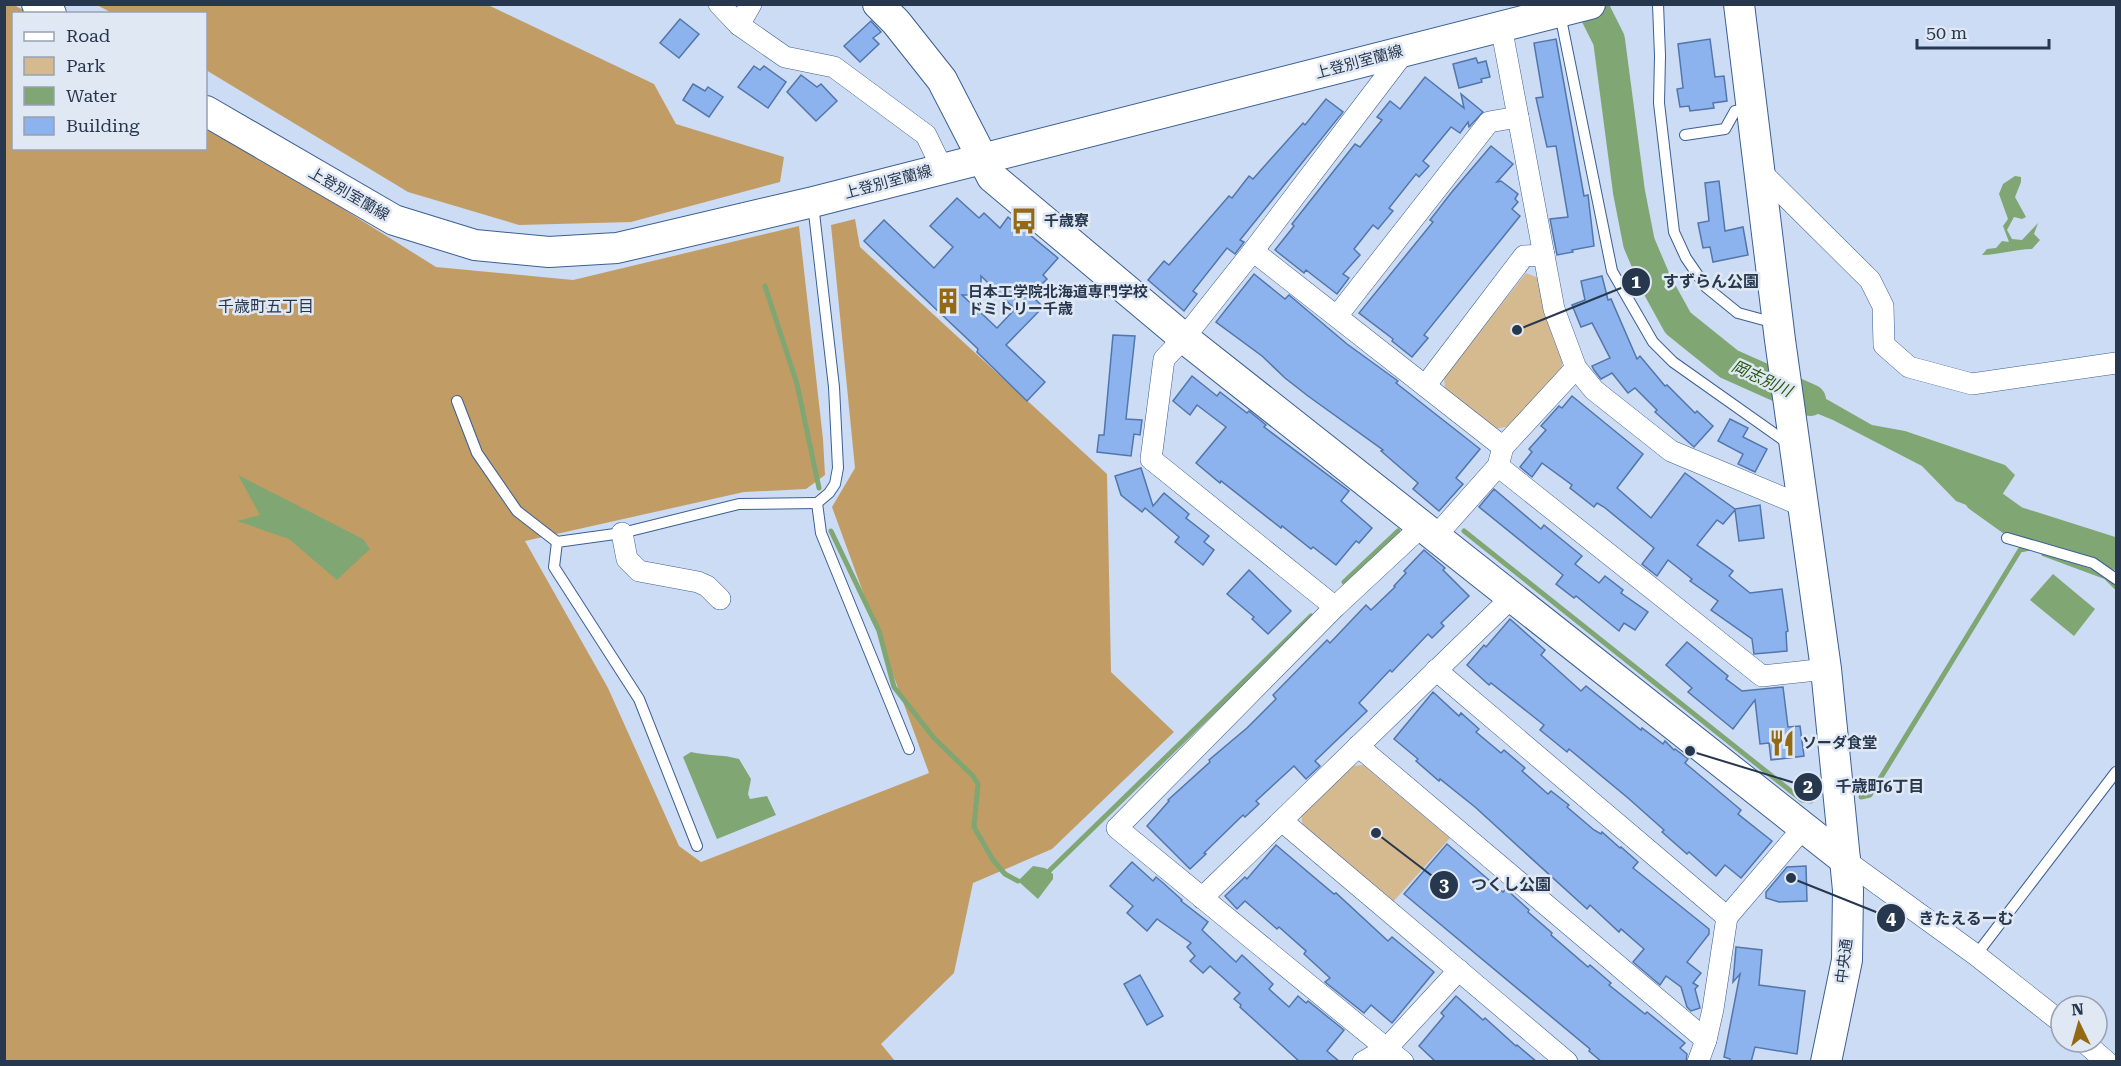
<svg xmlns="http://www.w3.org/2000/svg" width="2121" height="1066" font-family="'Roboto Serif','Noto Sans JP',serif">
<rect width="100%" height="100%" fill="#ccdcf4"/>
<!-- green -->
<g fill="#d5b98f">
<path d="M1526,273L1541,279L1562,352V367L1516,425L1494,429L1445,390L1444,377Z"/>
<path d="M1363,765L1450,838L1392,903L1303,829L1301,812L1351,766Z"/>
</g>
<!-- forest -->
<g fill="#c19d65">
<path d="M5,5H14L29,13L14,14V148H206V123L436,267L573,280L799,226L823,439L825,475L806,489L744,492L525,541L608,688L679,846L701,862L929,773L832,507L855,468L831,225L855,219L860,247L1107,474L1111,672L1174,732L1052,849L973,883L954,973L881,1044L895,1061L5,1062Z"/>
<path d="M97,5H488L654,84L676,124L784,157L780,182L631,222L519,225L408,192L206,70V14L112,13Z"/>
</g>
<!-- water -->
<g fill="#80a673">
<path d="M2015,176L2021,177V182L2015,197L2026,217L2022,219L2014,217L2007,230L2012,239L2022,240L2038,223L2034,234L2040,240L2032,249C2015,249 1999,255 1982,255L1987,249L1996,248L2002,241L2009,242L2003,226L2008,219L1999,194L2003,184Z"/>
<path d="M1793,376L1808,392L1821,396L1872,425L1905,431L2005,465L2015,475L2000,498L2016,516L2013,523L1956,501L1922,466L1833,420L1796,405Z"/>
<path d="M238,475L363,539L370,549L337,580L289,539L237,521L260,515Z"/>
<path d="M2053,574L2095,609L2074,636L2030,600Z"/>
<path d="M691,752C708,756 721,754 739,759L751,779L748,794L750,799L767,796L776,815L717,839L683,757Z"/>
<path d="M1033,866L1045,868L1053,874V879L1038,899L1018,881Z"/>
</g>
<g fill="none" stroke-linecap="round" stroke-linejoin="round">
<!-- stream -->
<g stroke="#80a673" stroke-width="5">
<path d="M765,286L797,384L819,488"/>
<path d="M831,531L879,631L894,687L934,738L973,776L978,784L974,827L993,860L1005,874L1018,881"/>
<path d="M1464,531L1802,800L1811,801"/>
<path d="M2044,554L2106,577L2116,587"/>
<path d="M1344,582L1398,531"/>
<path d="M1861,797L1870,795L2020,550L2030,548"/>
<path d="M1048,872L1311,616"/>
</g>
<!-- river -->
<g stroke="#80a673" stroke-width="32">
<path d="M1591,4L1609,40L1629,192L1639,243L1656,283L1678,323L1729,364L1810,400"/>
<path d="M1980,497L2015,522L2116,554"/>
</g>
</g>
<!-- building -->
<g fill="#8cb3ed" stroke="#5276ab" stroke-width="1.5" fill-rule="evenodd">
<path d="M680,19L699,34L679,58L660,43Z"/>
<path d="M871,21L881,32L873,38L879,44L860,62L844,46Z"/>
<path d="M1556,39L1584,196L1588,195L1594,246L1572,250L1573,252L1557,255L1550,219L1568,217L1556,146L1547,147L1536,98L1543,97L1534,43Z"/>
<path d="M1710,39L1715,77L1724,76L1727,101L1713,103L1714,108L1690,111L1689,106L1680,107L1677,89L1683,88L1678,44Z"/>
<path d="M1476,58L1478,63L1486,61L1490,77L1481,79L1482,82L1459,88L1453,64Z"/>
<path d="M754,66L760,70L764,66L786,82L768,108L738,87Z"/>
<path d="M801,75L817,87L821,84L837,101L816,121L787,92Z"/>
<path d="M1425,77L1464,108L1461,94L1483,112L1469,127L1468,122L1460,133L1451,127L1423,161L1429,166L1419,177L1416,174L1389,208L1393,211L1378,229L1373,225L1354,249L1360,255L1343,274L1349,278L1337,294L1306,270L1304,273L1275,250L1294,226L1292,224L1355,144L1360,147L1382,120L1377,117L1390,101L1400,109Z"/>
<path d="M693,84L705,91L708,87L723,97L709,117L683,100Z"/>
<path d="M1326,99L1343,112L1240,240L1244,242L1235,254L1227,248L1193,291L1197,294L1184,311L1148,280L1164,261L1169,265L1229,196L1232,198L1249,176L1253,179L1303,123L1305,125Z"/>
<path d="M1491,146L1513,164L1497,182L1501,181L1518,194L1515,199L1518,202L1512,209L1520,216L1424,335L1428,338L1412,357L1392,341L1393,339L1359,313L1433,222L1430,220L1451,193Z"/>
<path d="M1719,181L1725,231L1743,227L1748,255L1713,262L1710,247L1703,248L1698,223L1709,221L1705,183Z"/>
<path d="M957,198L979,218L984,213L1000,228L1008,217L1058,258L1043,275L1047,279L1031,295L1043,307L1006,345L1045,382L1027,401L977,352L978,349L864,241L884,220L934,268L953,247L930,226ZM981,276L1015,309L997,328L962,295H981Z"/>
<path d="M1254,274L1285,299L1289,295L1347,344L1398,381L1396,383L1480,449L1456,478L1463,484L1439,511L1413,489L1418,483L1381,451L1383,450L1308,396L1285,378L1262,356L1216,322Z"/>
<path d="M1602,276L1608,300L1611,299L1637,359L1640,356L1665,386L1667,385L1695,413L1697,411L1713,426L1694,447L1655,412L1657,410L1635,388L1628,393L1612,373L1601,379L1594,370L1592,366L1610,358L1592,323L1581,327L1572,305L1585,300L1581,281Z"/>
<path d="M1113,335L1135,336L1126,419L1142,420L1140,435L1134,434L1131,456L1097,452L1099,435H1104Z"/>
<path d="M1192,376L1217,396L1220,392L1247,413L1249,411L1266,425L1264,427L1349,491L1341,501L1372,528L1359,543L1356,541L1336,565L1313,547L1311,549L1282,526L1281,528L1221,481L1220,483L1196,463L1226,427L1197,405L1190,415L1173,401Z"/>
<path d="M1572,396L1643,454L1617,488L1651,518L1685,473L1735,509L1760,505L1764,538L1739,541L1735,510L1723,524L1717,520L1697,545L1733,571L1729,576L1750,593L1782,589L1788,631L1786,632L1787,651L1754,654L1752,639L1711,610L1718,601L1690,581L1692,579L1668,560L1657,576L1642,564L1654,548L1604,507L1597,503L1594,507L1570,488L1572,485L1542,463L1532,477L1520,467L1532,452L1529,449L1546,430L1541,426L1559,406L1562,408Z"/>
<path d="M1730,419L1748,428L1743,437L1767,449L1755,472L1738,464L1743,454L1718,441Z"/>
<path d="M1141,468L1153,506L1164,493L1189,514L1186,518L1209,536L1204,542L1214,550L1203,565L1175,542L1179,537L1145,508L1142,512L1121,495L1115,476Z"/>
<path d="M1494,489L1541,529L1544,525L1582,556L1575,564L1599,583L1605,576L1623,590L1621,593L1648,612L1635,630L1624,623L1619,631L1576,596L1574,598L1556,584L1563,575L1479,507Z"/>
<path d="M1424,550L1445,568L1443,570L1469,596L1441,623L1444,626L1432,638L1428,634L1392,672L1390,670L1359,703L1367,711L1315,761L1320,766L1306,779L1294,766L1256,801L1259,804L1245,817L1243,815L1204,853L1206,854L1190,869L1147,826L1169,801L1168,800L1210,762L1209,760L1247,728L1276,699L1273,695L1327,640L1330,643L1366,605L1371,610L1395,587L1394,586L1406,573L1404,571Z"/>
<path d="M1249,570L1291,611L1268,634L1252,619L1254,617L1227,594Z"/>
<path d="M1510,619L1545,650L1541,655L1581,691L1586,686L1641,730L1642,728L1663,744L1665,741L1674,750L1675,749L1688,759L1685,763L1741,810L1738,814L1772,841L1741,878L1725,865L1716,876L1689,852L1687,854L1662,832L1664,830L1628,798L1569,749L1567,752L1540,730L1544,725L1491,683L1489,685L1467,665L1484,645L1486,647Z"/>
<path d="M1687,642L1728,676L1726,679L1742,691L1783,687L1788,727L1800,726L1804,756L1771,760L1769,743L1760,744L1755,700L1733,729L1688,692L1692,688L1666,665Z"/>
<path d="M1433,692L1459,716L1461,713L1479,729L1476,732L1501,753L1504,750L1525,768L1522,771L1548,794L1551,791L1569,805L1567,807L1594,830L1601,834L1602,832L1620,848L1621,847L1638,862L1633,868L1709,929V934L1687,962L1701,973L1693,983L1698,986L1695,989L1700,1008L1691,1011L1687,1007L1681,987L1666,976L1660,985L1633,962L1644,949L1621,929L1619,932L1590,905L1587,909L1475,807L1440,779L1439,781L1416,761L1418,759L1394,739Z"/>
<path d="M1447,844L1503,892L1506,889L1529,910L1528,912L1552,933L1551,935L1588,967L1590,965L1611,983L1609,985L1645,1014L1647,1012L1685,1043L1680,1048L1687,1054L1686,1062H1602L1589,1051L1590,1049L1404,894Z"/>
<path d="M1276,845L1334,894L1336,893L1388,941L1392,937L1434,972L1392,1023L1371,1005L1364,1013L1325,982L1330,978L1304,954L1306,951L1279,927L1277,929L1245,901L1237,909L1225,896L1245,877L1247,879Z"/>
<path d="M1132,862L1153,881L1156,877L1162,882L1182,900L1181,901L1208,922L1202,930L1236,962L1242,955L1273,984L1269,989L1289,1007L1298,996L1306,1003L1308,1001L1344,1030L1327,1051L1340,1062H1300L1240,1007L1241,1005L1234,999L1240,993L1210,966L1203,973L1190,961L1195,956L1187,947L1191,943L1157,919L1147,931L1127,913L1133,906L1110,886Z"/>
<path d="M1806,866L1807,901L1779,902L1766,898V892L1787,867Z"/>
<path d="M1736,947L1762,950L1759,985L1805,991L1797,1054L1755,1047L1751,1062H1730V1059L1724,1057L1740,974L1733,982Z"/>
<path d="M1140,975L1163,1016L1147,1025L1124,984Z"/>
<path d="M1456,996L1483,1020L1485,1018L1516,1046L1517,1045L1537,1062H1436L1419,1046L1444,1016L1441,1013Z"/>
</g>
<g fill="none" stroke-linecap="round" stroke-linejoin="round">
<!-- lane casing -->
<g stroke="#3c5f93" stroke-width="12">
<g id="lane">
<path d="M1658,4L1660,56L1659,103L1674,232L1686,258L1706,287L1738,313L1775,323"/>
<path d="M1560,14L1612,271L1653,342L1673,362L1789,444"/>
<path d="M1685,135L1725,129L1735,111L1749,109"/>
<path d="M813,204L834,387L838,468L835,484L829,493L817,503L821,533L909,749"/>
<path d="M457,401L477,453L517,511L557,542"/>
<path d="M2007,538L2093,563L2116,579"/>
<path d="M697,846L639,699L554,567L557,542L622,533L739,504L817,503"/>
<path d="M1976,955L2116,772"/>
</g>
</g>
<!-- street casing -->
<g stroke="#3c5f93" stroke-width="22">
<g id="street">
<path d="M719,4L739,25L785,57L834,67L926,135L942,168"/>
<path d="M739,25L751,4"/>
<path d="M1501,26L1554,309L1576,368L1594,390L1671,451L1803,506"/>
<path d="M1760,171L1870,280L1883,306L1884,345L1909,367L1972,384L2116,363"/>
<path d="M1253,251L1503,447"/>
<path d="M1337,316L1489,122L1518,117"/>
<path d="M1425,386L1524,256L1544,255"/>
<path d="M1498,466L1762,676L1826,669"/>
<path d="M622,533L627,559L639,571L698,582L707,586L720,599"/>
<path d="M1435,537L1498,466L1503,447L1576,368"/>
<path d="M1335,607L1151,459L1164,359L1184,338L1253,251L1406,50"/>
<path d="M1436,670L1727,917"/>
<path d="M1358,746L1706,1040"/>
<path d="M1282,821L1567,1062"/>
<path d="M1845,860L1976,955L2061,1022"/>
<path d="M1202,898L1511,598"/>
<path d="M2084,1042L2107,1062"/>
<path d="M1363,1062L1387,1048L1459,970"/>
<path d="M1403,1062L1117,828L1335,607L1422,526"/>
<path d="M1698,1062L1706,1040L1713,1009L1727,917L1804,827"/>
</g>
</g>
<!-- secondary casing -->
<g stroke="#3c5f93" stroke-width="32">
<g id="secondary">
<path d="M37,4L51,14"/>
<path d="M878,4L896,22L942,80L992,177L1184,338L1845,860"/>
<path d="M1739,4L1780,340L1826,669L1848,890L1847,960L1826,1062"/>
<path d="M206,111L394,220L475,245L549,252L617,248L813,202L1590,4"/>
</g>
</g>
<!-- lane -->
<use href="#lane" stroke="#fff" stroke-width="10"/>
<!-- street -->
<use href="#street" stroke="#fff" stroke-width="21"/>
<!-- secondary -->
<use href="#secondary" stroke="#fff" stroke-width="30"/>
</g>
<!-- icons -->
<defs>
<g id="bus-bare" transform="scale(2.07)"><path d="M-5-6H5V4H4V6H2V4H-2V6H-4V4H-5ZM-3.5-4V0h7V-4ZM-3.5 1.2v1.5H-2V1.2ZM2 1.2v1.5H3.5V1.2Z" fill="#946914" stroke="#e0e8f4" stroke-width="2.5" paint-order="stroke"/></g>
<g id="building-bare" transform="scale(2.07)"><path d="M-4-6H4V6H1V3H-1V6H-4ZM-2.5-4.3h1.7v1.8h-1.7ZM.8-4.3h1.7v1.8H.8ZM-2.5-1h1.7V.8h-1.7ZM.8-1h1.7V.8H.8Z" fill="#946914" stroke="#e0e8f4" stroke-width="2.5" paint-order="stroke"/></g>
<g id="restaurant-bare" transform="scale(2.07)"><path d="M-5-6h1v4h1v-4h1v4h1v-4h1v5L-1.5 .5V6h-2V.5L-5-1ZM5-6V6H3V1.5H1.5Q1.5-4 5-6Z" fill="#946914" stroke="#e0e8f4" stroke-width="2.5" paint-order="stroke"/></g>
</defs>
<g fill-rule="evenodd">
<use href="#bus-bare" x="1024" y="221"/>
<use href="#building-bare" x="948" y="301"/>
<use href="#restaurant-bare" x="1782" y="743"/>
</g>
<g text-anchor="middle" stroke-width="5" stroke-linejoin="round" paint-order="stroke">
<!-- street labels -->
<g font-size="15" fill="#27374e" stroke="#e0e8f4">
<text transform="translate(1359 62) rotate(-15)" y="5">上登別室蘭線</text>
<text transform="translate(888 182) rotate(-15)" y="5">上登別室蘭線</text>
<text transform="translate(349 194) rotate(30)" y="5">上登別室蘭線</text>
<text transform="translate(1844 961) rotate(-83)" y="5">中央通</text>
</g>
<!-- poi labels -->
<g font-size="15" font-weight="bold" fill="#27374e" stroke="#e0e8f4" text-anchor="start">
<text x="1044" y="226">千歳寮</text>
<text x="968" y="297">日本工学院北海道専門学校<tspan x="968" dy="17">ドミトリー千歳</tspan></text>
<text x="1802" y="748">ソーダ食堂</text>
</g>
<!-- neighbourhood labels -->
<g font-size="16" fill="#27374e" stroke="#e0e8f4">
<text x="266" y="312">千歳町五丁目</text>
</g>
<!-- water labels -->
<g font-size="16" font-style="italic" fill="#26580f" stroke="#e0e8f4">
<text transform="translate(1762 378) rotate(25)" y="6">岡志別川</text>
</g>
</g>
<!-- callouts -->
<path fill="none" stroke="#27374e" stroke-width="2" d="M1517 330L1636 282M1690 751L1808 787M1376 833L1444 885M1791 878L1891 918"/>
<g fill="#27374e" stroke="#e0e8f4" stroke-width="2">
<circle cx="1517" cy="330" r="6"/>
<circle cx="1690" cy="751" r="6"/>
<circle cx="1376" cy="833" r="6"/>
<circle cx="1791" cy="878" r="6"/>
<circle cx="1636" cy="282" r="15"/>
<circle cx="1808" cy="787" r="15"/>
<circle cx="1444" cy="885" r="15"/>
<circle cx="1891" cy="918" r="15"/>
</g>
<g font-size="18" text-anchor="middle" font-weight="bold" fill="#fff">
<text x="1636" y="288">1</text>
<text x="1808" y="793">2</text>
<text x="1444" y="891">3</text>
<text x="1891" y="925">4</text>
</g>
<g font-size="16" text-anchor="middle" font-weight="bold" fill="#27374e" stroke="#e0e8f4" stroke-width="5" stroke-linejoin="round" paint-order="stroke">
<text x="1711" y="287">すずらん公園</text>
<text x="1880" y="792">千歳町6丁目</text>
<text x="1511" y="890">つくし公園</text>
<text x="1966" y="924">きたえるーむ</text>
</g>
<!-- border -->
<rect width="2121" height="1066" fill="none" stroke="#27374e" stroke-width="12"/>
<!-- legend -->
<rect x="12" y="12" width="195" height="138" fill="#e0e8f4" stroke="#96a1b2" stroke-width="1.5"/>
<rect x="24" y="32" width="30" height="9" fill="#ffffff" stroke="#96a1b2" stroke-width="1.5"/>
<text x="66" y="42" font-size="18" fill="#27374e">Road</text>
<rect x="24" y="57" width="30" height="18" fill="#d5b98f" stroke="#96a1b2" stroke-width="1.5"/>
<text x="66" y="72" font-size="18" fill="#27374e">Park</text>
<rect x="24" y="87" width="30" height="18" fill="#80a673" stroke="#96a1b2" stroke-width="1.5"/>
<text x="66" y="102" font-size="18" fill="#27374e">Water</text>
<rect x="24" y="117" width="30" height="18" fill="#8cb3ed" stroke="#96a1b2" stroke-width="1.5"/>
<text x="66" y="132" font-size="18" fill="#27374e">Building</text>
<!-- north arrow -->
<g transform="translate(2079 1024) rotate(355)"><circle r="28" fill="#e0e8f4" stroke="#96a1b2" stroke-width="1.5"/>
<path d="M0-4.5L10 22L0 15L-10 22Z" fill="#946914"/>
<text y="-9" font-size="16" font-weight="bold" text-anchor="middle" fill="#27374e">N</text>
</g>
<!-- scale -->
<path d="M1917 39v9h132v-9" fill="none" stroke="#27374e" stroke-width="3"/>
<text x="1926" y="39" font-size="18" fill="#27374e" stroke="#e0e8f4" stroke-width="4.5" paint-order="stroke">50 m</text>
</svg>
